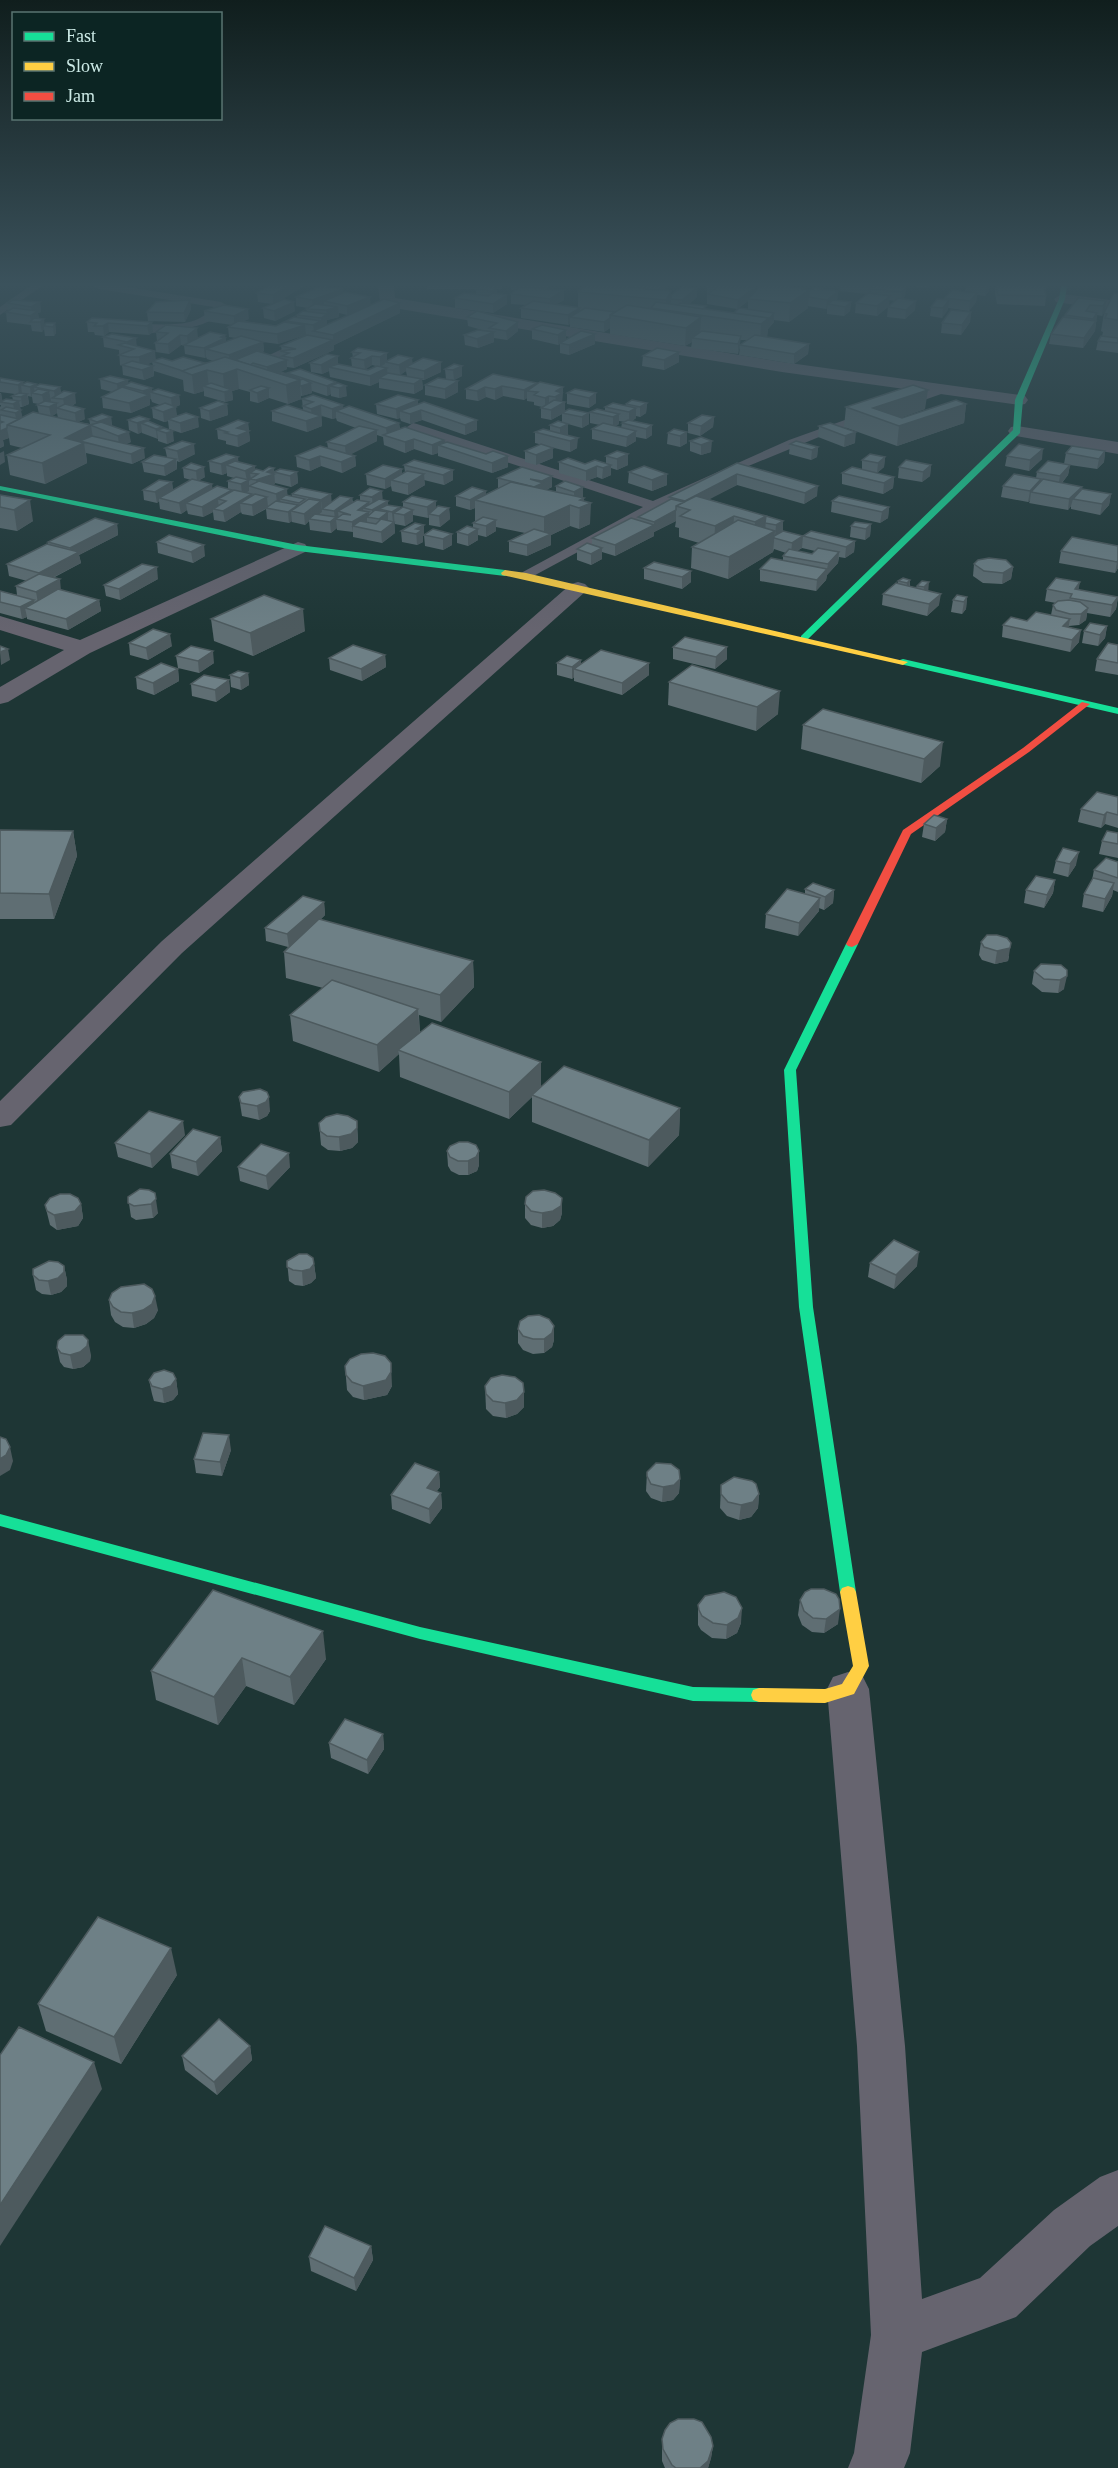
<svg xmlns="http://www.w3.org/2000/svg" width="1118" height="2468" font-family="'Times New Roman',serif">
<rect width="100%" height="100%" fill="#1e3635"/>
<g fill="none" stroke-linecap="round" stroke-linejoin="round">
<!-- lane -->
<g fill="#66646f" fill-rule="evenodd">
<path d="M30,286H42L0,315V307Z"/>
<path d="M94,286H121L221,302L226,305C220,313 215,319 205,323C189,330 131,339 117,328L119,326C149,319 190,335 214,307L99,289Z"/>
<path d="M308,337L312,338V342L273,360H265L263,358Z"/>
<path d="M940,386L944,387V393L819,437L746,467L652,512L526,580L519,576L521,573L643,507L409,430L407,427L413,423L417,424L653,501L789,440Z"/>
</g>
<!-- street -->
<g fill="#66646f" fill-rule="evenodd">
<path d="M378,286H394L395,298L782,362L1019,395L1025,396L1028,400L1025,404L1019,405L782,372L388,307L380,302Z"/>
<path d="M1062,294L1118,301V311L1056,302L1054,299Z"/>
<path d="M1017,426L1118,442V454L1011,435L1008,431L1011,427Z"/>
<path d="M298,542L305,544L308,548L305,552L90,653L8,702L0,704V687L64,650L0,630V616L80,640Z"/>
<path d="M578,582L585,584L589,588L585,592L182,953L11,1125L0,1127V1101L162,941L571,584Z"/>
<path d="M848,1672L863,1677L869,1689L905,2046L922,2299L980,2278L1054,2210L1100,2177L1118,2170V2226L1090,2246L1016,2317L922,2352L910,2453L904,2468H848L854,2453L871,2335L857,2046L827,1689L833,1677Z"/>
</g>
<!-- fast -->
<g fill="#16e098" fill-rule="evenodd">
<path d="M1061,286H1067L1065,299L1023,400L1020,433L807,640H801V636L1013,430L1015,400L1059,299Z"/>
<path d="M0,486L298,545L505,570L509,573L505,576L298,551L0,490Z"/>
<path d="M903,659L1118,708V714L900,664V660Z"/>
<path d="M852,941L858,944L796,1070L813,1307L856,1592L854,1596L848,1598L842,1596L840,1592L799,1307L784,1070L846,944Z"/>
<path d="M0,1514L420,1627L693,1687L759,1688L765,1690L767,1695L765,1700L759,1702L693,1701L420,1639L0,1526Z"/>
</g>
<!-- slow -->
<g fill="#ffcf43" fill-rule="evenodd">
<path d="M505,570L526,573L908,662L903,665L502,575L501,573Z"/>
<path d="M848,1586L854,1588L856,1592L869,1666L854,1694L825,1703L759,1702L753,1700L751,1695L753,1690L759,1688L825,1689L842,1684L853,1666L840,1592L842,1588Z"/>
</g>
<!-- jam -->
<path fill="#f24e42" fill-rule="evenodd" d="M1082,702L1090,704L1029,752L911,834L858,944L852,947L848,946L846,944L903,830L1023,748Z"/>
</g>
<!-- wall -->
<g fill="#5f6e73" fill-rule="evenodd">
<path d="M268,286H304L282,299L295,311L275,321L264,318L263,308L272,304L258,302L257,293Z"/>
<path d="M427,286H502V289H497V294L507,304L493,313L455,308V298L476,294V289H427Z"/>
<path d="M511,286H549L546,289L564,300L556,304L578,308V292L584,286H665V291H671V295L697,297L689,304L706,309L734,313L737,309L707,304V286L755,287V292L838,291L837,300L851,302L850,311L844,316L827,314V308L826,309L808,306V308L789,322L774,320V322L768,329L767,337L809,344L808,354L794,364L739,355L740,346L738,354L691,348L692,342L685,346L610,334V328L604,332L570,327V324L568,325L521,318V308L526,305L511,304V294L515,290H511ZM748,301V309L739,308ZM740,340H747L740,345Z"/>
<path d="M841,286L906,287L905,296L903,299L915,310L905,319L887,317L888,307L895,301L889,300V306L877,316L855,313L856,303L867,294L840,291Z"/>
<path d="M912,286H928L927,288Z"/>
<path d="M966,286H989V291L985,296L977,295L976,302L969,311L948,308L942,318L930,316L931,307L945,300V298L965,292Z"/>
<path d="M995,286H1046V289H1044L1046,296L1045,306L997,304L995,293Z"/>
<path d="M343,289V293L371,305L400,303V313L334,345V350L294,368L287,367V369L278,373L287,374V373L336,384L347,396L339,398L331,396V394L327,396L312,391V393L301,396V399L288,404L269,398L258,403L250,401V392L239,389L232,391L233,400L225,402L204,396V391L194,394L184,391L183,380L154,371V376L144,380L123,375L122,365H120L119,350L104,347L103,337L112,334L137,346L156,360L205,363L213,361L207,359L206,357L205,358L185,354L184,345H181L169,354L156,352L155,343L157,341L156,332L198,337L225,335L226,342L236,338L229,337L228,327L232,325L205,321L204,311L249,319L243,321L276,326L286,322V321L297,317V315L307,312L306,309L308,308L296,306V297ZM339,313L347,315L355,313L324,326L327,324V320L339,317ZM305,335L281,346L282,351H280V358L261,353L264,351L263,342L278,344ZM152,362L153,366L146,365Z"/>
<path d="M1118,294V353L1096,350L1098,341L1102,336L1103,332L1101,331L1104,313Z"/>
<path d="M1078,298L1106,301L1105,311L1102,316L1097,315L1095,331L1083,348L1049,344L1051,334L1064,317L1065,315Z"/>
<path d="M190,300L191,309L185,322L148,321L147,312Z"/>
<path d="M40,302L41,312L38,313L39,319L45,325L55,323L56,333L54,336H45L44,329L42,332L32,331L31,325L7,322L6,312L8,311L7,303Z"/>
<path d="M971,312L970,322L961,335L941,333L942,323Z"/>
<path d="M467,317L518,322V331L507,340L494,338V342L478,348L465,345L464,335L489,332L468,326Z"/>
<path d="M87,322H152L153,332L149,335L109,332L104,336L95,335L94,332H88Z"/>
<path d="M542,325L566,339L595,344L569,355L560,353V344L558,345L532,339V329Z"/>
<path d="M352,352L387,353V361L412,364L441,362V372L424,380H422L423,389L414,394L379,388V382L370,386L330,377L329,371L322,374L311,372L310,363L338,364L352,367L351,358L353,357ZM372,365L376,366L368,370L365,369ZM406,371L407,376L400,375Z"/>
<path d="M679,352V362L664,370L642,366L643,356Z"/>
<path d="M462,366V376L454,380L446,379L445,369Z"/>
<path d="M0,378L23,384H36L37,386L60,387L61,393L76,403L72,406L85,419L78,422L90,424L89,419L111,417L112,426L131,442L126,444L145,458L132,464L86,453L87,463L45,484L10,475L7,455L22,448L10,445L9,438L3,440L4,446L0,448V406L1,407V405H0V393H1L2,401L13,400L12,396L15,394L0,392ZM28,396L32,397L33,403L39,404L37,405L39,414L22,418L20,407H22L29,404ZM57,413L58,418L52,416Z"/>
<path d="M100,379L128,383L152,388V392L179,395L180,405L175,407L177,416L199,427L181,433L169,429L168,421L164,422L153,418L152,408L160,405L152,402L151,399H150V405L131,413L103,408L102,397L112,392L101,389Z"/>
<path d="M458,381V392L445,399L425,395V385Z"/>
<path d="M537,383V385L563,387L562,402L565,411L589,413V424L582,428L568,424V435H567L577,448L570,452L535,443V432L550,431V425L562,423V414L551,420L541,418V408L542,407L534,405V402L527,401V398L524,400L503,396L495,400L486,397L478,401L466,399V389Z"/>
<path d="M567,393H596V403L589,408L567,404Z"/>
<path d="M302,399L343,405V408L399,423L400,429L486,454L508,456V467L492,473L438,456V453L432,455L414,449L405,453L384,445L383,437L377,435V441L350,454L355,456L356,466L342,473L321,466L310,471L297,467L296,456L328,448L327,442L356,428L337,421L336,418L332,419L322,416H321L322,426L307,432L272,421V411L303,410Z"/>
<path d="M647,403L646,413L640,417L636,416V418L632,421L652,425V435L646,439L636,437V441L626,447L592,439V429L600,425L590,423V412L605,411V407L626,406V404ZM619,421L625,422L622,423L621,428L615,426L619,424Z"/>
<path d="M227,404L228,415L210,421L201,418L200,408Z"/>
<path d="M376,404H418L477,430L465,435L422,420L410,424L401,421L400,418L397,419L377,414Z"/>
<path d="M966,404L964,423L897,446L844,427L846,407L925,409L900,418H902Z"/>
<path d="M714,417L713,427L700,436L688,433V423Z"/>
<path d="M149,419V422L162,427V428L174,441L167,444L158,441V439L142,433V432L138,434L129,430L128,420Z"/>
<path d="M248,423L250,441L238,447L226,444V441L218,439L217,429Z"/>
<path d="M830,423L855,443L844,447L818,437L819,426Z"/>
<path d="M687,432V443L680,447L667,444L668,433Z"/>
<path d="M701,437L711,452L701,455L690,451V441Z"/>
<path d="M790,444L818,447L817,457L811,460L789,454Z"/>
<path d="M165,448L195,454L179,462L177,461V469L165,476L144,472L142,462L167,457Z"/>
<path d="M525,451L553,458L536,465L525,462Z"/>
<path d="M1105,451L1104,462L1097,469L1070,465L1068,475L1062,483L1081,490L1111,494L1109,505L1100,515L1071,509V506L1068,510L1029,503L1030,501L1028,502L1001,497L1003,486L1036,478L1037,472L1064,464L1066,453Z"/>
<path d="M628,454V465L617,470L611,468V475L602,479L597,477L586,481L559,473V462L585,464L606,463V456Z"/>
<path d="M1007,456L1042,459L1029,471L1005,466Z"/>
<path d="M238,457V462L255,470L274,472H297L298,483L291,487L275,483V484L273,485L287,489V496L292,497V494L332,502L352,498L353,502L360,500V495L388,501V505L400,509L403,508V502L436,501V508H449L450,519L440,527L429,525V517L428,518L413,515V521L405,526L395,524L394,522L395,533L382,543L353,537V532L337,530V528L331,533L310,530L309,521L305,525L292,522V521L289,523L267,519L266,509L253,516L242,514L241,512L225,522L214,520L213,512L203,517L188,514L187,510L181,514L160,509L159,501L157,503L144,500L143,490L172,482L173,490L191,480L184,478L183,468L191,463L205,477L198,481L213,489H228V481L234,478L227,476V473L222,475L210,472L209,461Z"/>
<path d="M885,457L884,467L877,473L894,477L893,488L883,494L842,484V473L862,469V460Z"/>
<path d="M737,463L817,496L804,504L737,485L708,499L783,521V531L803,536L855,541L854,552L845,558L839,557L838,563L827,575L826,580L816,591L760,581V569L783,561V556L786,553L774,549L773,552L728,579L691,568L692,547L699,543L679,537V528L675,527L676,521L654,532V536L615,556L602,552V559L591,565L577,560V549L592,545V538L637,520L638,517L669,500V497ZM802,548L815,551L812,554L797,551Z"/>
<path d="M404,465L453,470V480L444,485L424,480L425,485L408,495L392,491L391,486L385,489L367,485L366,474L402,469V474L405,472Z"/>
<path d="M931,465L930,476L922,482L898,478L899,467Z"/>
<path d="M629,472L667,485L652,491L628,483Z"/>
<path d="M552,476V487L546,490L556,492V486L583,487V498L590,524L579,529L570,526L551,535V545L527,556L509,552V541L525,533L496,527V531L486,537L478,535V540L468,546L457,543V532L473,528V523L475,521V508L470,510L456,506V496L486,495L498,489V478Z"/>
<path d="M0,495L33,521L17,531L0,528Z"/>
<path d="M832,501L889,507L888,518L880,523L831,512Z"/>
<path d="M117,524L118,535L79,555L81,563L53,578L61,590L99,600L101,611L68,630L27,619V617L22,619L0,613V591L17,595L16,586L27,581L9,576L7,564L48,544V542Z"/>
<path d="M871,524L870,536L865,540L850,537L851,526Z"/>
<path d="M424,525V536H423V542L417,545L402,542L401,531Z"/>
<path d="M433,529L452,545L443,550L425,546L424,535Z"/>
<path d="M157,542L205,556L193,563L158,553Z"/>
<path d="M1118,546V568L1115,573L1059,563L1061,551Z"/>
<path d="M974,564L1013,567L1011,579L1002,584L983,583L973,576Z"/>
<path d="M644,568L691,571V582L682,589L644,579Z"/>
<path d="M158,579L120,600L106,596L104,585Z"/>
<path d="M910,580V586L916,588L917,586L922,581L928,591L939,605L927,616L882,605L883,594L898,584V581Z"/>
<path d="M1047,589L1079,590L1118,597L1116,609L1110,617L1087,613L1086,620L1079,625L1069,626L1068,627L1079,642L1070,652L1002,637L1003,625L1051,615L1053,605L1056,603L1045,601Z"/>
<path d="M967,597L966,609L962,614L951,612L953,600Z"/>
<path d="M211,619L305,631L253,656L214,641Z"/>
<path d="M1107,626L1105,638L1098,646L1082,643L1084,631Z"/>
<path d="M129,643L172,646L148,660L130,655Z"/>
<path d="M1118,645V675L1095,671L1097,659Z"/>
<path d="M673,647L727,659L715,669L673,659Z"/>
<path d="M385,655L386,667L362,681L330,670L329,658Z"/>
<path d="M176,656L214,663L199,673L178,668Z"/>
<path d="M581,660V664L649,675L622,695L574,681V677L572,679L557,675V663Z"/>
<path d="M692,665L778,714L756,731L668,705L669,682Z"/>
<path d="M178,669L179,681L154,695L137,689L136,677Z"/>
<path d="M248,673L249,685L241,690L231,687L230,675Z"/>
<path d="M229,680L230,692L216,702L192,696L191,684Z"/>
<path d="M823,709L940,766L921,783L801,749L803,725Z"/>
<path d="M1118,797V828L1105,824L1101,828L1078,822L1081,809Z"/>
<path d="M947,819L945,832L935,841L922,837L924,824Z"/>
<path d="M0,830L73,831L77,856L54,919H0Z"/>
<path d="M1118,833V858L1099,854L1102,841Z"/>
<path d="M1056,861L1076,865L1068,877L1053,873Z"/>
<path d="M1118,862V892L1113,890L1112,896L1103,912L1082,907L1084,894L1092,880L1094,870Z"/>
<path d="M1055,880L1053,893L1044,908L1024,903L1026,890Z"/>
<path d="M805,889L834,890L833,903L824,910L819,908V911L798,936L765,928L766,914L805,894Z"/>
<path d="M324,902L325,915L320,920L473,961L474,987L441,1022L419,1015L420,1033L541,1087L680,1108L679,1135L648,1167L532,1122V1097L509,1119L400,1077L399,1054L379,1072L293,1041L290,1015L323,988L286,978L284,952L288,947L266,941L265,928Z"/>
<path d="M981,942L1009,956L1008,961L995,964L982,960L979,955Z"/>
<path d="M1061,965L1064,989L1058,993L1042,992L1032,984L1034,971Z"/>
<path d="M239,1097L270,1111L267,1116L259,1120L242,1116Z"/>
<path d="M357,1121L358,1142L352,1148L340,1151L328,1150L321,1145L319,1123Z"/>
<path d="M185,1135L152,1168L118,1157L115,1143Z"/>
<path d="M220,1137L222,1151L198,1176L172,1168L170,1154Z"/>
<path d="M447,1151L479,1165L477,1171L468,1175H459L451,1171L448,1166Z"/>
<path d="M238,1167H290L268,1190L240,1181Z"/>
<path d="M140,1189L158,1213L153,1218L136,1220L131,1217L128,1197Z"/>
<path d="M81,1204L83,1218L78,1226L57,1230L50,1225L45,1205Z"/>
<path d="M525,1204L562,1213L560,1220L553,1226L542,1228L531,1225L525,1218Z"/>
<path d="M287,1261L314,1264L316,1278L311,1283L303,1286L295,1285L289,1281Z"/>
<path d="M870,1263L917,1266L894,1289L868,1277Z"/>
<path d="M64,1266L67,1280V1286L61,1292L51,1295L42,1294L36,1290L33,1275Z"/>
<path d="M109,1300L158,1310L154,1318L146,1324L134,1328L123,1327L115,1322L111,1315Z"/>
<path d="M518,1329L554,1340L552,1347L544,1353L533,1354L523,1350L518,1343Z"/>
<path d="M57,1348L91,1355L90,1361L83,1367L73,1369L64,1367L60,1362Z"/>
<path d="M345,1366L392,1386L387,1395L364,1400L353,1397L347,1390Z"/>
<path d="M176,1379L178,1394L173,1400L164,1403L154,1401L152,1394L149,1380Z"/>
<path d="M485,1386L524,1407L517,1414L506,1418L493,1416L486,1409Z"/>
<path d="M231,1450L222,1476L196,1473L194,1459Z"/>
<path d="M439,1472L440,1487L436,1492L441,1493L442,1508L430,1524L392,1509L391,1495Z"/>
<path d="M647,1472L680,1479L679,1493L673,1500L662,1502L651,1498L646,1491Z"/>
<path d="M721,1485L759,1494L758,1508L751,1517L739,1520L727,1516L720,1508Z"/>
<path d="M213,1590L326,1659L294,1705L246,1686L218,1725L156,1700L151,1671Z"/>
<path d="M800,1600L838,1624L824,1633L812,1632L802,1625L798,1615Z"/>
<path d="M698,1605L741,1623L737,1633L726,1639L712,1638L701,1630L698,1625Z"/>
<path d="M383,1734L384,1749L368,1774L331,1758L329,1743Z"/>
<path d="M177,1975L121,2064L46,2031L38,2004Z"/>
<path d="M250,2046L252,2060L217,2095L185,2070L182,2056Z"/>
<path d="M371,2246L373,2260L356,2291L311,2271L309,2257Z"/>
<path d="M662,2439L713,2446L711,2458L708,2468H665L662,2461Z"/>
</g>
<!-- shaded-wall -->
<g fill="#4d5a5e">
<path d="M288,286H304L273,305V295Z"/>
<path d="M662,286H665V293L651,294Z"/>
<path d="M869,286H876L871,289V292L869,294Z"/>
<path d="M986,286H989V291L985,296Z"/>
<path d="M497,287V297L493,300L492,291Z"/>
<path d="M755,287V296L748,299V301L737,309L738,300Z"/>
<path d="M906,287L905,296L901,301L902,292Z"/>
<path d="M697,288V297L682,310V300Z"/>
<path d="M343,289L344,299L324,301V306L313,309L312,300Z"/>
<path d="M564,290V300L550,308V299Z"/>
<path d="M809,290L808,308L789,322L790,303Z"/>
<path d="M671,291V309L666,310V300Z"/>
<path d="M838,291L837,301L828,304L827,308L826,309L827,300Z"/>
<path d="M977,293L976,302L969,311L970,301Z"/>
<path d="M507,295V304L493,313V304Z"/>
<path d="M890,296L889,306L877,316V306Z"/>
<path d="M370,297L371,307L347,315V306Z"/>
<path d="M190,300L191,309L185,322L184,313Z"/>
<path d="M949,300L948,310L942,318L943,308Z"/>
<path d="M916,301L915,310L905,319L906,310Z"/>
<path d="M1106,301L1105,311L1102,316L1103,306Z"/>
<path d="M40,302L41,312L38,313L39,321L31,322L30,316L33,314L31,307Z"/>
<path d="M294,302L295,311L275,321L274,311Z"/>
<path d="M851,302L850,311L844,316L845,307Z"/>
<path d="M400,303V313L334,345V350L294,368L293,358L333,340V335Z"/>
<path d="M338,307L339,317L327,320V324L314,331L313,325L321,321V318L327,314L326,310Z"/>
<path d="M580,308V317H570V324L568,325V315Z"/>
<path d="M248,309L249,319L234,325V316Z"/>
<path d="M971,312L970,322L961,335L962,325Z"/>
<path d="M774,313V322L768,329L767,337L760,343L761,324Z"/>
<path d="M1097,313L1096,322L1091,328L1093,319Z"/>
<path d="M701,317L700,336L692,338V342L685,346L686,328Z"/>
<path d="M610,318V328L604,332V322Z"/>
<path d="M44,319L45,326H44V329L42,332L40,322Z"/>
<path d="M1096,321L1095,331L1083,348L1084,338Z"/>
<path d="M152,322L153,332L149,335L147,326Z"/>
<path d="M518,322V331L507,340L506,331Z"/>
<path d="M55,323L56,333L54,336L53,327Z"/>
<path d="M108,323L109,332L104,336L103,326Z"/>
<path d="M305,325L306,335L278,344L277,334Z"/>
<path d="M197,328L198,338L188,346L187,336Z"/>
<path d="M566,330V339L558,345V335Z"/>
<path d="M494,332V342L478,348L477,339Z"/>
<path d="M595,334V344L569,355V345Z"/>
<path d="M180,335L181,345L169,354L168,344Z"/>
<path d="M225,335L226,348L206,349V357L205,358L204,348Z"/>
<path d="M741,336L740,345L738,354V344Z"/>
<path d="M136,338L137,348H128L127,342Z"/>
<path d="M263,342L264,351L233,364L229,362V355Z"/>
<path d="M809,344L808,354L794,364V354Z"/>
<path d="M155,351L156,361L140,367L139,357Z"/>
<path d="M679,352V362L664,370V360Z"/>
<path d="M387,353V363L385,362V364L380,367V357Z"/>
<path d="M338,356V366L329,367V371L322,374L321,365Z"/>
<path d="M372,356V365L365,370L364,360Z"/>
<path d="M412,358L413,367H406V371L400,375L399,365Z"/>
<path d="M287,360V369L268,377L267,367Z"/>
<path d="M441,362V372L424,380V371Z"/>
<path d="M153,366L154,376L144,380L142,370Z"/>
<path d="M462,366V376L454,380L453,370Z"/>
<path d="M387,368L388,378H379V382L370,386V376Z"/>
<path d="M237,369L239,389L232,391L233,400L225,402L223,374Z"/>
<path d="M207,370L209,387L203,386L204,391L194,394L192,375Z"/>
<path d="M300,379L301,399L288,404L286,385Z"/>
<path d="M422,379L423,389L414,394V384Z"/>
<path d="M128,380L129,387L123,386L124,392L118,394L117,384Z"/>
<path d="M458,381V392L445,399V389Z"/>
<path d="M23,382V386L21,385L22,394L19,395L18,385Z"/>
<path d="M336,382V388L330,386L331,394L327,396V386Z"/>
<path d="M311,383L312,393L302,396L301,386Z"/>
<path d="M537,383V392L527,391V398L524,400V390Z"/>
<path d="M36,384L37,388L34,387L35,393H32V397H31L30,387Z"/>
<path d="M346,386L347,396L339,398V388Z"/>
<path d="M502,386L503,396L495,400V389Z"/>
<path d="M60,387L61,397L55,398L54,391Z"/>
<path d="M485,387L486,397L478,401L477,391Z"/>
<path d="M563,387L562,403L555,407L556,391Z"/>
<path d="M152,388V393L150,392L151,399H150V405L131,413L129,403L144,397L143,391Z"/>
<path d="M269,388V398L258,403L257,393Z"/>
<path d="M928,390L925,409L888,422L873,408Z"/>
<path d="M49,391L51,401L44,405L42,395Z"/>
<path d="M1,393L3,403L0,402V405V394Z"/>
<path d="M75,393L76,403L65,410L63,399Z"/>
<path d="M596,393V403L589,408V398Z"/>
<path d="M27,394L29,404L22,407L21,397Z"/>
<path d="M179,395L180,405L172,408L171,398Z"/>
<path d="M549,396V406L545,408V398Z"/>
<path d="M418,400V411H400V418L397,419L396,409Z"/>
<path d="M19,401L23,420L17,423L13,404Z"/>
<path d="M565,402V413H562V414L551,420V410Z"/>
<path d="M57,403V413L51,417L49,407Z"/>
<path d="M647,403L646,413L640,417V407Z"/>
<path d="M227,404L228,415L210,421L209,411Z"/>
<path d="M966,404L964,423L897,446L899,426Z"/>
<path d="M321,405L322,426L307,432L306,421L312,419L311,409Z"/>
<path d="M343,405L344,413L336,411V418L332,419V409Z"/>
<path d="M176,407L177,417L168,419V421L164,422L163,412Z"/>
<path d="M636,408V418L629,423V412Z"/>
<path d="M84,409L85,419L76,423L75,413Z"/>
<path d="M421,410L422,420L410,424V414Z"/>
<path d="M589,413V424L582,428V417Z"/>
<path d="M619,414V424L613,428V417Z"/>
<path d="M111,417L112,428H98L97,422Z"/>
<path d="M198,417L199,427L181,433L180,423Z"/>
<path d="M714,417L713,427L700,436L701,426Z"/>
<path d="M149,419L150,427L141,423L142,432L138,434L137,423Z"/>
<path d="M477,420V430L465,435V425Z"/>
<path d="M248,423L250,441L238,447L237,428Z"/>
<path d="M399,423L400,433L387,436L386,428Z"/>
<path d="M568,424V435L560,438V428Z"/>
<path d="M91,425L94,445L84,443L87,463L45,484L42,463L65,438Z"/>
<path d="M652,425V435L646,439V429Z"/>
<path d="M162,427L163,432L157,430L158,439H157L156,429Z"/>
<path d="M7,428L9,438L3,440L4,446L0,448V431Z"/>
<path d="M377,430V441L346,457L345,446Z"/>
<path d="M173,431L174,441L167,444L166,433Z"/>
<path d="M636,431V441L626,447L627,437Z"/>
<path d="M129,432L131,442L119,446L118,436Z"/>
<path d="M687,432V443L680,447V436Z"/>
<path d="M856,432L855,443L844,447L845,436Z"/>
<path d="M578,438L577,448L570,452V441Z"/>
<path d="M414,439V449L405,453V442Z"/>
<path d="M444,440L445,447L438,445V453L432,455V445Z"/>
<path d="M712,441L711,452L701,455V445Z"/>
<path d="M194,444L195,454L179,462L177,451Z"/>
<path d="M818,447L817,457L811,460L812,450Z"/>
<path d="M144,448L145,458L132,464L131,454Z"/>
<path d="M553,448V458L536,465V455Z"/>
<path d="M1043,449L1042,459L1029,471L1030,460Z"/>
<path d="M4,451L5,462L0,465V453Z"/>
<path d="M1105,451L1104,462L1097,469L1099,459Z"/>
<path d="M628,454V465L617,470V459Z"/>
<path d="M320,456L321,466L310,471L309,460Z"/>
<path d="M355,456L356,466L342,473L341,462Z"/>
<path d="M508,456V467L492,473V463Z"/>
<path d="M238,457L239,467L226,465L227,473L222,475L221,464Z"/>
<path d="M885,457L884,467L877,473L878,463Z"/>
<path d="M176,459L177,469L165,476L164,466Z"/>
<path d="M611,465V475L602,479L603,468Z"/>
<path d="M931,465L930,476L922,482L923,472Z"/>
<path d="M1070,465L1068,475L1058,487L1060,476Z"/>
<path d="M255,466V474L250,473L251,479L249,480V491L242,495L241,484L247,481L245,471Z"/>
<path d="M597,466V477L586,481V471Z"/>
<path d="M204,467L205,477L197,481L196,471Z"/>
<path d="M274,468L275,484L261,489L257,488L256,480Z"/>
<path d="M402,469V480H391V486L385,489V479Z"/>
<path d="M453,470V480L444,485L443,475Z"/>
<path d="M297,472L298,483L291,487L290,476Z"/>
<path d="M424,474L425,485L408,495V484Z"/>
<path d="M667,474V485L652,491V480Z"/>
<path d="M737,474V485L689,510L685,501Z"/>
<path d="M552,476V487L543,491L533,487L542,483V481Z"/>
<path d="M894,477L893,488L883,494L884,483Z"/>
<path d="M1041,479L1040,490L1031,492L1030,501L1028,502L1030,491Z"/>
<path d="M172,482L173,493L159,498V501L157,503L155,492Z"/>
<path d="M212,484L213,494L186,503L187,510L181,514L179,503Z"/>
<path d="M818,486L817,496L804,504L805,493Z"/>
<path d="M583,487V498L574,502V492Z"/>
<path d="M1082,487L1080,497L1073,499L1071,506L1068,510L1069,499Z"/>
<path d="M287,489L288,500L280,499L281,503L277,505L276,494Z"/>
<path d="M232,490L233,501L218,499L219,508L213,509V512L203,517L202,507Z"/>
<path d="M382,491L383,502L373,508L372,497Z"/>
<path d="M486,491V502L475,500V508L470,510V500Z"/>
<path d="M252,494L253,505L240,503L241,512L225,522L223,511Z"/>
<path d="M331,494L332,505L322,509L321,500Z"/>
<path d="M1111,494L1109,505L1100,515L1102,504Z"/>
<path d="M267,497L268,507L253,516L252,505Z"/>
<path d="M352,498L353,509L338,511L339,520L336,519L337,528L331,533L330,522L335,519L334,511Z"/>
<path d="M584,498V506L591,503L590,524L579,529L580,500Z"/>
<path d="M30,500L33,521L17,531L14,510Z"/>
<path d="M321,501L322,512L312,520L309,519V521L305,525L304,514Z"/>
<path d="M388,501V511L379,509V518H372V510Z"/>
<path d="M436,501V512L429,514V517L428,518L427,507Z"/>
<path d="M369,502L370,510L363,508L364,515L369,512V517H367V524L353,526L352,533V522L358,510Z"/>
<path d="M298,505L299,513L291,511L292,521L289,523L288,512Z"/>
<path d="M570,505V526L551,535V545L527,556V545L544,537V517Z"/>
<path d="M400,507V514L394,513L395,533L382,543L381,532L393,523L392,512Z"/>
<path d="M889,507L888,518L880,523L882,512Z"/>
<path d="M449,508L450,519L440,527L439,516Z"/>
<path d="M413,510V521L405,526L404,515Z"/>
<path d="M676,510V521L654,532V536L615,556V545L654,525V522Z"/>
<path d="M388,512V523L380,530L379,519Z"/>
<path d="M734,516L733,537L714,547L715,526Z"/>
<path d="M766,516L765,537L775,531L773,552L728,579L729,557L754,543L755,522Z"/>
<path d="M496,520V531L486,537V526Z"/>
<path d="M783,521V532L775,536L776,525Z"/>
<path d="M117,524L118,535L79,555L81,563L40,584L39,573L71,556L70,548Z"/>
<path d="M871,524L870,536L865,540L866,529Z"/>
<path d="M424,525V536H423V542L417,545L416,529Z"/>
<path d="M478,529V540L468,546V535Z"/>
<path d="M452,534V545L443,550V539Z"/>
<path d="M803,536L802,548L791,554L792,543Z"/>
<path d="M855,541L854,552L845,558L846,547Z"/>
<path d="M204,545L205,556L193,563L191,552Z"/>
<path d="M602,548V559L591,565V554Z"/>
<path d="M839,552L838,563L827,575L826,580L816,591L817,580L827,569L828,564Z"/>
<path d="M1118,560V568L1115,573L1117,562Z"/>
<path d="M157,567L158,579L120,600L119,589Z"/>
<path d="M1013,567L1011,579L1002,584L1003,573Z"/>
<path d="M691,571V582L682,589V577Z"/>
<path d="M60,579L61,591L38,603L36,592Z"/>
<path d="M910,580L909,591L905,595L907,583Z"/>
<path d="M929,582L928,594L922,599L924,587Z"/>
<path d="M1080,582L1078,593L1075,589Z"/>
<path d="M941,594L939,605L927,616L929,604Z"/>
<path d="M967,597L966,609L962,614L964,602Z"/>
<path d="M1118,597L1116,609L1110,617L1112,605Z"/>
<path d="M34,600L36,611L25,608L27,617L22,619L20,607Z"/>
<path d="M99,600L101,611L68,630L66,619Z"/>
<path d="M1088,608L1086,620L1079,625L1081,614Z"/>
<path d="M303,609L305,631L253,656L250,633Z"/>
<path d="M1070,619L1068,630L1063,626Z"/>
<path d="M1107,626L1105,638L1098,646L1100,635Z"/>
<path d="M1081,630L1079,642L1070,652L1072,640Z"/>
<path d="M170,634L172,646L148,660L146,648Z"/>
<path d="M727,647V659L715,669L716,657Z"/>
<path d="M8,649L10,660L1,665L0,652Z"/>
<path d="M213,651L214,663L199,673L198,661Z"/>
<path d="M385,655L386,667L362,681L361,669Z"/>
<path d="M581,660V671L574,669V677L572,679V667Z"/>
<path d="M649,663V675L622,695V683Z"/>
<path d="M178,669L179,681L154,695L153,683Z"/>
<path d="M248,673L249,685L241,690L240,678Z"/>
<path d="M229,680L230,692L216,702L215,690Z"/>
<path d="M780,691L778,714L756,731L757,707Z"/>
<path d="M943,742L940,766L921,783L924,759Z"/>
<path d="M1107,812L1105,824L1101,828L1104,815Z"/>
<path d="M947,819L945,832L935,841L936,828Z"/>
<path d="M73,831L77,856L54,919L49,894Z"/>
<path d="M1079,852L1076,865L1068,877L1070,864Z"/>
<path d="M1055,880L1053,893L1044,908L1047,895Z"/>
<path d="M1114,883L1112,896L1103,912L1105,899Z"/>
<path d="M834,890L833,903L824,910L825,897Z"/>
<path d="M820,898L819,911L798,936L799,923Z"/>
<path d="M324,902L325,915L289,948L287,934Z"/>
<path d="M1011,943L1008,961L995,964L997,951Z"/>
<path d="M473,961L474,987L441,1022L440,995Z"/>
<path d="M1067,976L1064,989L1058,993L1060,980Z"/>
<path d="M418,1009L420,1036L398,1050L399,1054L379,1072L377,1045Z"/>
<path d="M541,1062V1089L532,1095V1097L509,1119V1092Z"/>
<path d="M269,1097L270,1111L267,1116L259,1120L257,1106Z"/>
<path d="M680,1108L679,1135L648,1167L649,1140Z"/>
<path d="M183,1121L185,1135L152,1168L150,1154Z"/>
<path d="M357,1128L358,1142L352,1148L340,1151L339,1137Z"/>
<path d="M220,1137L222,1151L198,1176L196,1162Z"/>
<path d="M479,1151V1165L477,1171L468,1175V1161Z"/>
<path d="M289,1153L290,1167L268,1190L266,1176Z"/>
<path d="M155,1193L158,1213L153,1218L151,1204Z"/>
<path d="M562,1198V1213L560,1220L553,1226L542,1228V1213Z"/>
<path d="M81,1204L83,1218L78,1226L57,1230L54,1215Z"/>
<path d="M919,1252L917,1266L894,1289L896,1275Z"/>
<path d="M314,1264L316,1278L311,1283L303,1286L302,1271Z"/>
<path d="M64,1266L67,1280V1286L61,1292L51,1295L48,1281Z"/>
<path d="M155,1296L158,1310L154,1318L146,1324L134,1328L132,1313Z"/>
<path d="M554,1326V1340L552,1347L544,1353V1339Z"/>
<path d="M88,1340L91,1355L90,1361L83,1367L73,1369L70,1355Z"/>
<path d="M391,1363L392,1386L387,1395L364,1400L363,1386Z"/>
<path d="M176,1379L178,1394L173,1400L164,1403L162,1389Z"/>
<path d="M524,1392V1407L517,1414L506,1418L505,1403Z"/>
<path d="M229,1435L231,1450L222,1476L220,1462Z"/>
<path d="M10,1447L13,1461L10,1470L0,1476V1459Z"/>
<path d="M439,1472L440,1487L428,1503L427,1488Z"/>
<path d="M680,1479L679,1493L673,1500L662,1502L663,1487Z"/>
<path d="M441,1493L442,1508L430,1524L429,1509Z"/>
<path d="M759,1494L758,1508L751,1517L739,1520L741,1505Z"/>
<path d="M742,1608L741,1623L737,1633L726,1639L727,1625Z"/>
<path d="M840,1609L838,1624L824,1633L826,1619Z"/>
<path d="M323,1631L326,1659L294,1705L290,1677Z"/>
<path d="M242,1658L246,1686L218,1725L214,1697Z"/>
<path d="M383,1734L384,1749L368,1774L367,1760Z"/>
<path d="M171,1948L177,1975L121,2064L114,2037Z"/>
<path d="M250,2046L252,2060L217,2095L214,2082Z"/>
<path d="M94,2062L102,2089L0,2246V2205Z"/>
<path d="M371,2246L373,2260L356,2291L354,2278Z"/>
<path d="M713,2446L711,2458L708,2468H700Z"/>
</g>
<!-- building -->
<g fill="#6e8086" stroke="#4d5a5e" stroke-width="1.5">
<path d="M268,286H288L273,295L257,293Z"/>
<path d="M321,286L343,289L312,300L296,297Z"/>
<path d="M479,286H487L497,287L492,291L476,289Z"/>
<path d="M584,286H622L671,291L666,300L578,292Z"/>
<path d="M632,286H662L657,290L631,287Z"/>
<path d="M683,286L697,288L682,300L671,299V295Z"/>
<path d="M719,286H735L755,287L738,300L708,294Z"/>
<path d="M760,286H788L809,290L790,303L748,299Z"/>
<path d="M873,286H901L906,287L902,292L871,289Z"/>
<path d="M996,286H1044L1046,296L998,295Z"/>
<path d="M519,287L564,290L550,299L511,294Z"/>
<path d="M814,288L838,291L827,300L809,297V291Z"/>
<path d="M952,290L977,293L970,301L945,298Z"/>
<path d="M345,292L370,297L347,306L324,301Z"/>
<path d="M464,293L488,296L493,293L507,295L493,304L455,298Z"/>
<path d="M868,293L890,296L877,306L856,303Z"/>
<path d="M1114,293L1118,294V320L1105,318L1107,314L1104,313Z"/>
<path d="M898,298L916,301L906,310L888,307Z"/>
<path d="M1078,298L1106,301L1103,306L1090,305L1086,311L1097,313L1093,319L1065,315Z"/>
<path d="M284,299L294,302L274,311L263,308Z"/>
<path d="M384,299L400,303L333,335L313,331Z"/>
<path d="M937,299L949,300L943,308L931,307Z"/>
<path d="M13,300L40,302L31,307L7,303Z"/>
<path d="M190,300L184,313L147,312L156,302Z"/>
<path d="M833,300L851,302L845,307L828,304Z"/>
<path d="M533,301L580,308L568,315L521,308Z"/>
<path d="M656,302L769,318L761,324L651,308Z"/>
<path d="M680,303L706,306L703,309L678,305Z"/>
<path d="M315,304L338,307L326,310L306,309Z"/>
<path d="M224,305L248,309L234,316L204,311Z"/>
<path d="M627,305L701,317L686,328L610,315Z"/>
<path d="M13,308L38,311L30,316L6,312Z"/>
<path d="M585,308L615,312L610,315V318L604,322L570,317Z"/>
<path d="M739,308L774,313L768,320L769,318L734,313Z"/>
<path d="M951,310L971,312L962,325L942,323Z"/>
<path d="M303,311L327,314L321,318L297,315Z"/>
<path d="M477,311L518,322L506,331L489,328L497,323L467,317Z"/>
<path d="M294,317L321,321L313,325L286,321Z"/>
<path d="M1063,317L1096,321L1084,338L1051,334Z"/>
<path d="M34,318L44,319L40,322H30Z"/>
<path d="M92,318L152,322L147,326L108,323L103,326H94L97,323L87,322Z"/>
<path d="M238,321L276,326L284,322L305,325L277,334L228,327Z"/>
<path d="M46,323H55L53,327L44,326Z"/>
<path d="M166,325L197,328L187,336L180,335L168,344L155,343L168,333L156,332Z"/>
<path d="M542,325L566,330L558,335L532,329Z"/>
<path d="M478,330L494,332L477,339L464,335Z"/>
<path d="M581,331L595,334L569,345L560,343Z"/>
<path d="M702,331L741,336L738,344L692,338Z"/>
<path d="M210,332L225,335L221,337L225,338L204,348L184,345Z"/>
<path d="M112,334L136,338L127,342L103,337Z"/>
<path d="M307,335L333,340L293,358L282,356L289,353L280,351L296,349L281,346Z"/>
<path d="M755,335L809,344L794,354L740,345Z"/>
<path d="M241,336L263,342L229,355L206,349Z"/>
<path d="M1101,336L1118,338V343L1098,341Z"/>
<path d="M125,343L155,351L139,357H129L119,355L134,349L118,345Z"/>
<path d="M358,348L387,353L380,357L372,356L364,360L351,358L360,353L352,352Z"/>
<path d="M657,348L679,352L664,360L643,356Z"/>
<path d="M257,351L287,360L267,367L253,363L250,365L235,360Z"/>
<path d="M327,354L338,356L321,365L310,363Z"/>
<path d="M398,355L412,358L399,365L385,362Z"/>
<path d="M183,357L205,363L183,371L152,361L162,358L172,361Z"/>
<path d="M225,357L300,380L286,385L237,369L223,374L207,370L192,375L182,371Z"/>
<path d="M423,358L441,362L424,371L406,367Z"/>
<path d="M132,361L153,366L142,370L122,365Z"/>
<path d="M338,364L368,370L377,366L387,368L370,376L329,367Z"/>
<path d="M454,364L462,366L453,370L445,369Z"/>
<path d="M300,369L336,382L327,386L287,373Z"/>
<path d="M281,372L300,379H298L278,373Z"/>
<path d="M388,373L422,379L414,384L379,378Z"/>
<path d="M493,374L537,383L524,390L502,386L495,389L485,387L477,391L466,389Z"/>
<path d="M110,376L128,380L117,384L100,379Z"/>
<path d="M0,378L23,382L18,385L0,382Z"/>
<path d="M438,378L458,381L445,389L425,385Z"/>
<path d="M303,379L311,383L301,386H300V380Z"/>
<path d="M27,382L36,384L30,387L21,385Z"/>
<path d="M131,382L152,388L143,391L123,386Z"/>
<path d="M540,382L563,387L556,391L562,393L555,397L549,396L545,398L534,395L538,392L527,391Z"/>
<path d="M211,383L232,390L224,392L203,386Z"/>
<path d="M338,383L346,386L339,388L330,386Z"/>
<path d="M40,384L60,387L54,391L34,387Z"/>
<path d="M913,385L928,390L873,408L902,418L956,400L966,404L899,426L846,407Z"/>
<path d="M261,386L269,388L257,393L250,390Z"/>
<path d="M122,387L149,395L129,403L102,397Z"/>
<path d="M38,389L49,391L42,395L32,393Z"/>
<path d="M158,389L179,395L171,398L150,392Z"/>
<path d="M575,389L596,393L589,398L567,393Z"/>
<path d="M64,391L75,393L63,399L52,398Z"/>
<path d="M19,393L27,394L21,397L12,396Z"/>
<path d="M313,395L343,405L332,409L321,405L311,409L303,406L313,402L302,399Z"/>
<path d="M398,395L418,400L396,409L376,404Z"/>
<path d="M6,399L19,401L13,404L0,402Z"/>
<path d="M554,400L565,402L551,410L541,408Z"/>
<path d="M632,400L647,403L640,407L626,404Z"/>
<path d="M45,401L57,403L49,407L37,405Z"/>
<path d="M218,401L227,404L209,411L200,408Z"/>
<path d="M424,402L477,420L465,425L421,410L410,414L400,411Z"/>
<path d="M165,403L176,407L163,412L152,408Z"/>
<path d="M613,403L636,408L629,412L605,407Z"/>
<path d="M65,404L84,409L75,413L57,408Z"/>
<path d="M287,405L321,416L306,421L272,411Z"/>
<path d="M349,406L399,423L386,428L336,411Z"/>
<path d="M6,407L21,410L16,413L1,410Z"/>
<path d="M569,409L589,413L582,417L562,413Z"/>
<path d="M597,409L619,414L613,417L590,412Z"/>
<path d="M33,412L91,425L65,438L84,443L42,463L7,455L50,435L7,425Z"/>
<path d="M186,413L198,417L180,423L168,419Z"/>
<path d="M102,414L111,417L97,422L89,419Z"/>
<path d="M0,415H1L19,419L7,425V428L0,431V423L3,422L0,421Z"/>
<path d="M702,415L714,417L701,426L688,423Z"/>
<path d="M139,416L149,419L137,423L128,420Z"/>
<path d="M238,420L248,423L237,428L249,431L237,436L225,433L228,432L217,429Z"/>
<path d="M628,420L652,425L646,429L622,423Z"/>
<path d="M148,421L162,427L156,429L141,423Z"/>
<path d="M558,421L568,424L560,428L550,425Z"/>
<path d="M101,422L129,432L118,436L90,425Z"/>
<path d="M603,423L636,431L627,437L592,429Z"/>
<path d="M830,423L856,432L845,436L819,426Z"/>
<path d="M359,426L377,430L345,446L327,442Z"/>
<path d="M405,427L444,440L432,445L414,439L405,442L383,435Z"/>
<path d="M164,428L173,431L166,433L157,430Z"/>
<path d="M543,429L578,438L570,441L535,432Z"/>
<path d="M674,429L687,432L680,436L668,433Z"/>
<path d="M92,436L144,448L131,454L80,441Z"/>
<path d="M701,437L712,441L701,445L690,441Z"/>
<path d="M182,441L194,444L177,451L165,448Z"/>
<path d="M796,441L818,447L812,450L790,444Z"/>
<path d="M447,442L486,454L493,451L508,456L492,463L438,445Z"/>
<path d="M541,444L553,448L536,455L525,451Z"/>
<path d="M1019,444L1043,449L1030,460L1007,456Z"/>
<path d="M320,446L355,456L341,462L320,456L309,460L296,456Z"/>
<path d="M1072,446L1105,451L1099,459L1066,453Z"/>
<path d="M617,451L628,454L617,459L606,456Z"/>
<path d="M226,454L238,457L221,464L209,461Z"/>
<path d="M870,454L885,457L878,463L862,460Z"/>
<path d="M154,455L176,459L164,466L142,462Z"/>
<path d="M568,458L585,464L595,460L611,465L603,468L597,466L586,471L559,462Z"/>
<path d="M414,460L453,470L443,475L404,465Z"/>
<path d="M906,460L931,465L923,472L899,467Z"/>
<path d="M235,461L255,466L245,471L226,465Z"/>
<path d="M1048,461L1070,465L1060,476L1037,472Z"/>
<path d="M191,463L204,467L196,471L183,468Z"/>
<path d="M737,463L818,486L805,493L737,474L685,501L669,497Z"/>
<path d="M383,465L402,469L385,479L366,474Z"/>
<path d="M644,466L667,474L652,480L629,472Z"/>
<path d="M269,467L274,468L267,472L274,474L256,480L250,479L258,474L250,473L256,469L263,471Z"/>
<path d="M522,467L552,476L542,481L530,479L543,483L534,487L498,478Z"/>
<path d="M852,467L894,477L884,483L842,473Z"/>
<path d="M280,469L297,472L290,476L274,472Z"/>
<path d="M407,471L424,474L408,484L391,480Z"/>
<path d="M1014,474L1041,479L1030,491L1003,486Z"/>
<path d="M236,477L249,480L241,484L228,481Z"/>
<path d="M192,479L212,484L179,503L159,498Z"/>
<path d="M1043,479L1082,487L1069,499L1031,492Z"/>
<path d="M159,480L172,482L155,492L143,490Z"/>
<path d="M259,481L287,489L276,494L249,486Z"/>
<path d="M565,481L583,487L574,492L556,486Z"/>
<path d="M511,482L584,498L580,500L591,503L579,508L570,505L544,517L475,500Z"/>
<path d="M217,486L232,490L202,507L186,503Z"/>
<path d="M472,487L486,491L470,500L456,496Z"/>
<path d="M301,488L331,494L321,500L292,494Z"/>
<path d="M370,488L382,491L372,497L360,495Z"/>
<path d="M1082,489L1111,494L1102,504L1073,499Z"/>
<path d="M234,490L252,494L223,511L213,509L226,501L218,499Z"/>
<path d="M255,494L267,497L252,505L240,503Z"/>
<path d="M0,495L30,500L14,510L0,507Z"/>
<path d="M286,495L305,499L299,503L280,499Z"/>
<path d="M340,496L352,498L334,511L322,509Z"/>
<path d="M412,496L436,501L427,507L403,502Z"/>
<path d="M696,496L766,516L755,522L734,516L715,526L680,516L690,510L676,506Z"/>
<path d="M839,496L889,507L882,512L832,501Z"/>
<path d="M309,499L321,501L304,514L291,511Z"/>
<path d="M379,499L388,501L372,510L363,508Z"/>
<path d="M671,499L684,502L676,506V510L654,522L638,517Z"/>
<path d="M357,500L369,502L358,510L369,512L352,522L336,519L343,514L351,515L338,511Z"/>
<path d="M276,501L298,505L288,512L266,508Z"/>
<path d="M387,505L400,507L392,512L379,509Z"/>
<path d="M438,506L449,508L439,516L429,514Z"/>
<path d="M403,507L413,510L404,515L394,513Z"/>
<path d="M375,510L388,512L379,519L367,517Z"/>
<path d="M315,514L336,517L330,522L309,519Z"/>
<path d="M766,516L783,521L776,525L765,523Z"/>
<path d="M483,517L496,520L486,526L473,523Z"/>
<path d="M95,518L117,524L70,548L48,542Z"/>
<path d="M631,518L654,525L615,545L592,538Z"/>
<path d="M381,519L394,522L381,532L353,526L360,521L376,524Z"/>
<path d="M738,520L775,531L729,557L692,547Z"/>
<path d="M855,522L871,524L866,529L851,526Z"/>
<path d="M415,523L424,525L416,529L422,530L416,534L401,531Z"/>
<path d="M467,526L478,529L468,535L457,532Z"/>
<path d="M433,529L452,534L443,539L424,535Z"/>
<path d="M534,529L551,534L527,545L509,541Z"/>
<path d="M783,531L803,536L792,543L774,538V536Z"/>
<path d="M811,531L855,541L846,547L803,536Z"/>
<path d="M169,535L204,545L191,552L157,542Z"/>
<path d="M1072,537L1118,546V560L1117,562L1061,551Z"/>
<path d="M587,543L602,548L591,554L577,549Z"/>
<path d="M47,544L79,552L39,573L7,564Z"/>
<path d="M818,548L839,552L828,564L783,556L789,549L812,554Z"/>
<path d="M771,558L827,569L817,580L760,569Z"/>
<path d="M989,558L1006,560L1013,567L1003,573L984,571L974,564L978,560Z"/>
<path d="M654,562L691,571L682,577L644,568Z"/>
<path d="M142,564L157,567L119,589L104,585Z"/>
<path d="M39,574L60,579L36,592L16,586Z"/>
<path d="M903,578L910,580L907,583L898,581Z"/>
<path d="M1056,578L1080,582L1075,589L1118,597L1112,605L1070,598L1072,594L1047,589Z"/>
<path d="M922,581L929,582L924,587L917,586Z"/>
<path d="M896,583L941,594L929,604L883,594Z"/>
<path d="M58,589L99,600L66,619L25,608Z"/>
<path d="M0,591L34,600L20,607L0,602Z"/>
<path d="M264,595L303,609L250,633L211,619Z"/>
<path d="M957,595L967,597L964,602L953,600Z"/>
<path d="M1069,600L1080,602L1088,608L1081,614H1070L1056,610L1053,605L1058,601Z"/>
<path d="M1036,612L1070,619L1063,626L1081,630L1072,640L1003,625L1011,617L1027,621Z"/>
<path d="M1090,623L1107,626L1100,635L1084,631Z"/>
<path d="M153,629L170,634L146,648L129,643Z"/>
<path d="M685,637L727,647L716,657L673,647Z"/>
<path d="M1108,643L1118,645V663L1097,659Z"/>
<path d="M353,645L385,655L361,669L329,658Z"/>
<path d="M0,646L8,649L0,652Z"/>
<path d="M191,646L213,651L198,661L176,656Z"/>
<path d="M601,650L649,663L622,683L574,669Z"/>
<path d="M567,656L581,660L572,667L557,663Z"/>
<path d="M161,663L178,669L153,683L136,677Z"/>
<path d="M692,665L780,691L757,707L669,682Z"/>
<path d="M238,671L248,673L240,678L230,675Z"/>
<path d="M204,675L229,680L215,690L191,684Z"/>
<path d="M823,709L943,742L924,759L803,725Z"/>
<path d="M1097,792L1118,797V815L1107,812L1104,815L1081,809Z"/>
<path d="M934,815L947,819L936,828L924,824Z"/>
<path d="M0,830L73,831L49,894L0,893Z"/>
<path d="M1107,831L1118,833V844L1102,841Z"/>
<path d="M1063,848L1079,852L1070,864L1056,861Z"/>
<path d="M1106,858L1118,862V878L1094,870Z"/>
<path d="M1036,876L1055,880L1047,895L1026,890Z"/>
<path d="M1093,878L1114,883L1105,899L1084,894Z"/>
<path d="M813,883L834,890L825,897L805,889Z"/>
<path d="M787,889L820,898L799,923L766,914Z"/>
<path d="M303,896L324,902L287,934L265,928Z"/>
<path d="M319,919L473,961L440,995L284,952Z"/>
<path d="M987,935H997L1007,938L1011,943L1010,948L997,951L984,947L981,942Z"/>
<path d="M1041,964L1061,965L1067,970V976L1060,980L1044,979L1034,971Z"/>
<path d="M332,980L418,1009L377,1045L290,1015Z"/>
<path d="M432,1023L541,1062L509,1092L398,1050Z"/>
<path d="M564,1066L680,1108L649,1140L532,1095Z"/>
<path d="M260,1089L267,1092L269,1097L266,1102L257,1106L241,1103L239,1097L243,1092Z"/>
<path d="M149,1111L183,1121L150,1154L115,1143Z"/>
<path d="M337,1114L348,1116L357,1121V1128L351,1134L339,1137L327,1136L320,1131L319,1123L326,1117Z"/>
<path d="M193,1129L220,1137L196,1162L170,1154Z"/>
<path d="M459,1142H468L476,1145L479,1151L476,1157L468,1161H458L450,1157L447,1151L450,1146Z"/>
<path d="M261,1144L289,1153L266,1176L238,1167Z"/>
<path d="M140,1189L149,1190L155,1193L156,1199L151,1204L134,1206L128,1203V1197Z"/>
<path d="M544,1190L555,1193L562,1198L561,1206L553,1211L542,1213L531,1211L525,1204L526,1197L533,1191Z"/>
<path d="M60,1194H70L78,1198L81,1204L75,1211L54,1215L47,1211L45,1205L50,1198Z"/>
<path d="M894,1240L919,1252L896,1275L870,1263Z"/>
<path d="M299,1254H307L313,1258L314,1264L310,1269L302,1271L293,1270L287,1267V1261Z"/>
<path d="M49,1261L58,1262L64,1266V1272L58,1278L48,1281L39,1280L33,1275V1269Z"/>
<path d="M144,1284L152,1289L155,1296L152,1304L143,1310L132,1313L121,1312L113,1307L109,1300L112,1293L121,1287Z"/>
<path d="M539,1315L549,1319L554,1326L552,1333L544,1339H533L523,1336L518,1329L520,1321L528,1316Z"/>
<path d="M65,1335H83L88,1340L87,1346L80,1352L70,1355L61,1353L57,1348L58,1341Z"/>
<path d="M373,1353L385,1356L391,1363V1372L386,1380L363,1386L352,1382L346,1375L345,1366L350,1359L361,1354Z"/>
<path d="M164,1370L173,1373L176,1379L171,1386L162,1389L152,1386L149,1380L154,1373Z"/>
<path d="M502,1375L515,1377L523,1383L524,1392L517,1400L505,1403L493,1401L486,1394L485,1386L491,1378Z"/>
<path d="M203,1433L229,1435L220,1462L194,1459Z"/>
<path d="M0,1437L6,1439L10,1447L6,1455L0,1459Z"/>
<path d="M415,1463L439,1472L427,1488L441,1493L429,1509L391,1495Z"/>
<path d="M656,1463L671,1464L679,1470L680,1479L674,1485L663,1487L651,1484L647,1476V1472Z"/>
<path d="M734,1477L752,1481L756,1484L759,1494L753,1502L741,1505L728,1502L721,1494V1485Z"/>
<path d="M811,1589H824L836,1594L839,1599L840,1609L826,1619L813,1618L804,1611L800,1600L805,1592Z"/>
<path d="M213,1590L323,1631L290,1677L242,1658L214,1697L151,1671Z"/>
<path d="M724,1592L736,1597L742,1608L738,1618L727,1625L713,1623L702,1616L699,1610L698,1605L705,1596Z"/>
<path d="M345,1719L383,1734L367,1760L329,1743Z"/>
<path d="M98,1917L171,1948L114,2037L38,2004Z"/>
<path d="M219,2019L250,2046L214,2082L182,2056Z"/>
<path d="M19,2027L94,2062L0,2205V2055Z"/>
<path d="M325,2226L371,2246L354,2278L309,2257Z"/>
<path d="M678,2419H694L702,2422L711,2437L713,2446L708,2461L700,2468H676L672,2465L663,2449L662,2439L665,2430L670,2423Z"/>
</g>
<!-- sky -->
<linearGradient id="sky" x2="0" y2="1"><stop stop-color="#101e1d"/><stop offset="0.45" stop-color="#3b525c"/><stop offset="1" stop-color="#3b525c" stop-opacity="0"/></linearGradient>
<rect width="1118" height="632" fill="url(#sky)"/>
<!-- legend -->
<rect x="12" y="12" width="210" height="108" fill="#0c2523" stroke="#597471" stroke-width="1.5"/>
<rect x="24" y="32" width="30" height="9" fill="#16e098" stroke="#597471" stroke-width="1.5"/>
<text x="66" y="42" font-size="18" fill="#cceae6">Fast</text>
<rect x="24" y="62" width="30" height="9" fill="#ffcf43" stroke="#597471" stroke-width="1.5"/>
<text x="66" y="72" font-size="18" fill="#cceae6">Slow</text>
<rect x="24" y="92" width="30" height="9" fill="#f24e42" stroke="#597471" stroke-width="1.5"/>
<text x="66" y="102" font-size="18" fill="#cceae6">Jam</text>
</svg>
